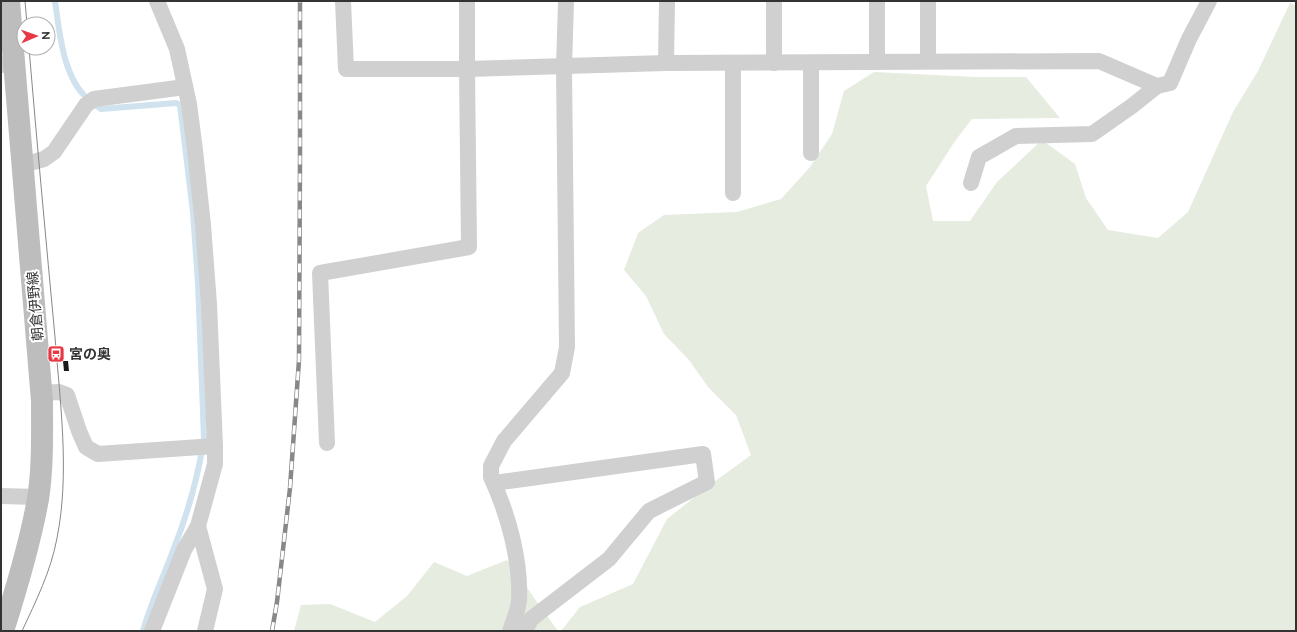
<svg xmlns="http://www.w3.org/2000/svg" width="1297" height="632" font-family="Raleway,'Noto Sans JP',sans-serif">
<rect width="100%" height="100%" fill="#fff"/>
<!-- green -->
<g fill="#e6ecdf">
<path d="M1290,3L1296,6V631H561L580,607L633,584L667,519L710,485L751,455L736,415L708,387L689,360L664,334L646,296L624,270L638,233L664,215L737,212L781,199L810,167L832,134L844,91L874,72L974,77H1026L1060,118L972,119L955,141L926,186L933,221H970L997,182L1042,140L1075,164L1086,198L1108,230L1158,238L1188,212L1233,112L1258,71Z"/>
<path d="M507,560L558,631H294L301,605L330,604L375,622L407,596L434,562L467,576Z"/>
</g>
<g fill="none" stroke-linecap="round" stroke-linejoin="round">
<!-- stream -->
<g stroke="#cfe2ee" stroke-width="6">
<path d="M55,1C59,30 63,74 84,95"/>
<path d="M97,106L101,109L176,103L180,105L193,212L198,283L204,439C198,476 188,513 174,548C164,576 151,602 143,631"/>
</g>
</g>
<!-- building -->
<path fill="#1a1a1a" d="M63,361H68L69,371H64Z"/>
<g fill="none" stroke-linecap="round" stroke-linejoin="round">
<!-- minor -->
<g stroke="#d0d0d0" stroke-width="16">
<path d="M343,1L346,69H467L666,63L1099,61L1157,86L1170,83L1189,39L1209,1"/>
<path d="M928,1V61"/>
<path d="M877,62V1"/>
<path d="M666,63L667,1"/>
<path d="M774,63V1"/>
<path d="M733,64V193"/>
<path d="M1,65L15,64"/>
<path d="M811,153V63"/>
<path d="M23,165L44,159L54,152L86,105L94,99L185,87"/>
<path d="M971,183L979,157L1016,136L1092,134L1132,106L1157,86"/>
<path d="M42,393L59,392L67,395L79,431L86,447L98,454L215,446"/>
<path d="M327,443L320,273L469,247L467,69V1"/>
<path d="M494,483L703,454L707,482L649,511L609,559L531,619L525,631"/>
<path d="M1,496L38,497"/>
<path d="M198,526L215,589L205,631"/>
<path d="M152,631L184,550L198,526L215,464V446L209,304L203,225L195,150L189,104L177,49L157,1"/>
<path d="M510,631C513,622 518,611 519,601C521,560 508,514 491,477V466L504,441L562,373L567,347L564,67L566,1"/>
</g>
<!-- secondary -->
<path stroke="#bdbdbd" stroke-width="22" d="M3,631C17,587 30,544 38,499C43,467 42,434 42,401L9,1"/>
<!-- tram -->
<g stroke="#888" stroke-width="1">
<path d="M25,1L27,24"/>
<path d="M22,631C36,601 51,571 57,538C70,473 60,402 55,337C46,240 37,144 29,48"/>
</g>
<!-- rail casing -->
<g stroke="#888" stroke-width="4.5">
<path id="rail" d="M272,631L277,602L290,488L299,360L300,157V1"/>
</g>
<!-- rail -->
<use href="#rail" stroke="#fff" stroke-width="3" stroke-dasharray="9" stroke-linecap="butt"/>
</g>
<!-- icons -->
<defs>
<g id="bus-square" transform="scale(0.9)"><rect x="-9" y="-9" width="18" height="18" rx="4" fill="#e63946" stroke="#fff"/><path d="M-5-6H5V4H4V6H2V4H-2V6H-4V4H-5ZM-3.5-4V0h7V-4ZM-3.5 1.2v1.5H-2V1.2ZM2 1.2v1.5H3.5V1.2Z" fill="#fff"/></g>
</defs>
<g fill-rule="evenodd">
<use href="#bus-square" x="56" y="354"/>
</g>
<g text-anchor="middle" stroke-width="4" stroke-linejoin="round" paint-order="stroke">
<!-- street labels -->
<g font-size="14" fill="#333" stroke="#fff">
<text transform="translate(35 306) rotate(-95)" y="5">朝倉伊野線</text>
</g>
<!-- poi labels -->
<g font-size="14" font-weight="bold" fill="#333" stroke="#fff" text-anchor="start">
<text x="69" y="359">宮の奥</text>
</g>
</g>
<!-- border -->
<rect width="1297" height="632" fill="none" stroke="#333333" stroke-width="4"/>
<!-- north arrow -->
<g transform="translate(36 36) rotate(88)"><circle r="19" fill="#ffffff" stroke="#adadad"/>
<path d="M0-3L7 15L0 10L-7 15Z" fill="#e63946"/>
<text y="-6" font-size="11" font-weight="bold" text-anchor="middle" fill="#333333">N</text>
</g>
</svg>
